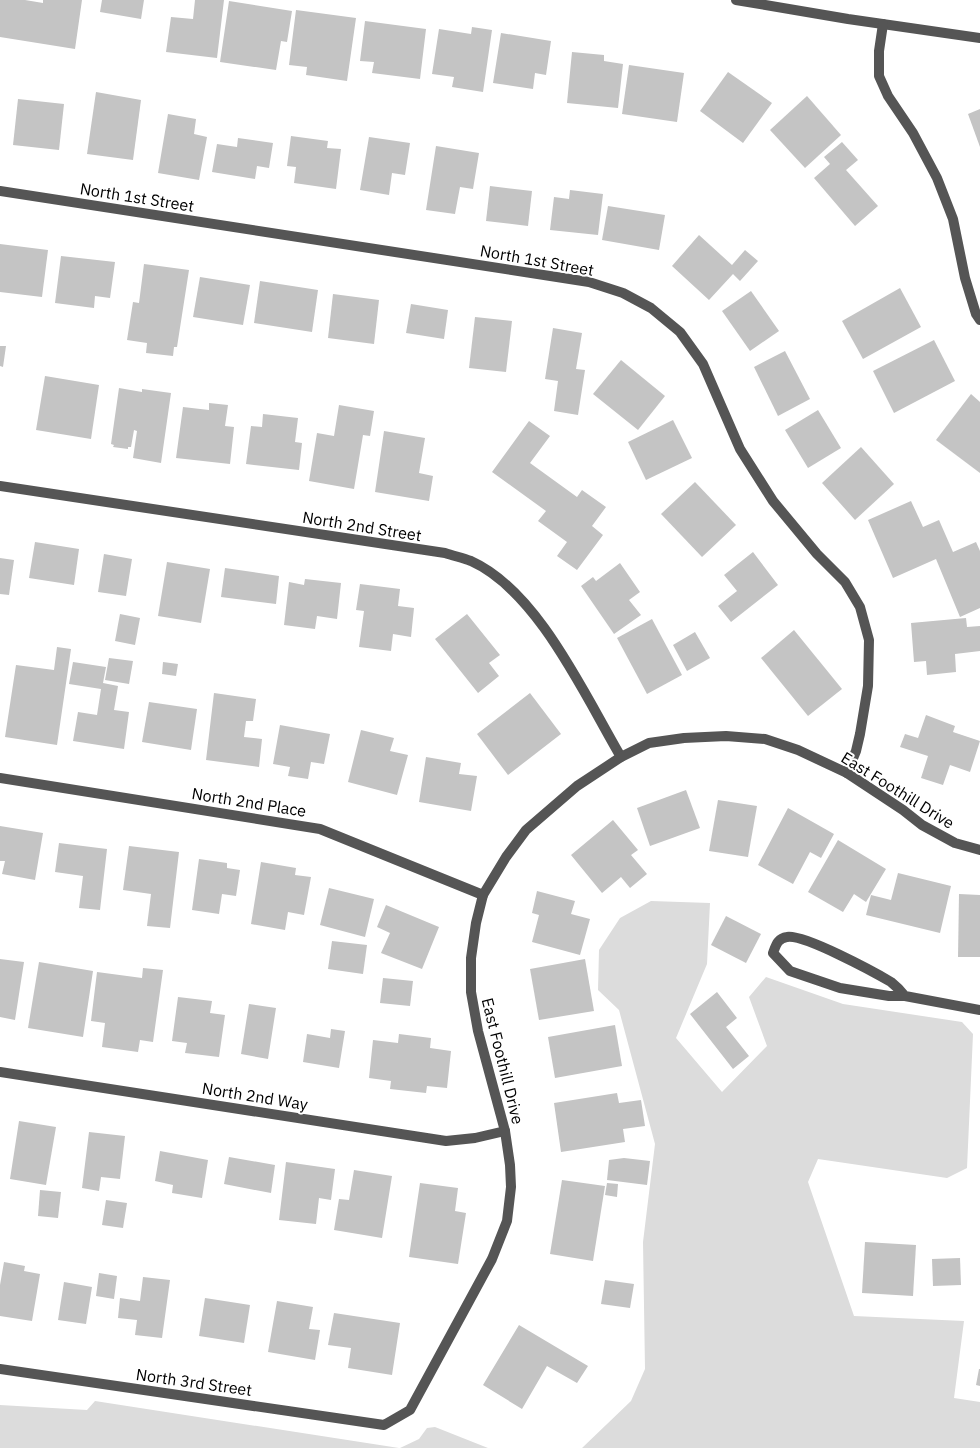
<svg xmlns="http://www.w3.org/2000/svg" width="980" height="1448" font-family="'IBM Plex Sans',sans-serif">
<rect width="100%" height="100%" fill="#fff"/>
<!-- green -->
<g fill="#dcdcdc">
<path d="M651,901L710,903L707,964L676,1038L722,1092L767,1046L749,997L766,977L843,1004L962,1022L973,1034L967,1168L947,1178L818,1159L808,1182L854,1316L964,1321L954,1398L980,1402V1448H582L631,1401L645,1369L643,1242L655,1144L619,1010L598,990L599,950L620,918Z"/>
<path d="M95,1401L399,1448H0V1405L87,1410Z"/>
<path d="M435,1427L488,1448H400L419,1439L427,1428Z"/>
</g>
<!-- building -->
<g fill="#c4c4c4">
<path d="M0,0H25L43,3V0H82L75,49L0,37Z"/>
<path d="M102,0H144L141,19L100,12Z"/>
<path d="M195,0H224L217,58L166,52L171,17L193,19Z"/>
<path d="M229,1L292,11L287,42L281,41L276,70L220,62Z"/>
<path d="M296,10L356,18L347,81L306,75L307,67L289,65Z"/>
<path d="M365,21L426,29L420,79L372,73L374,62L360,61Z"/>
<path d="M472,27L492,30L483,92L452,87L454,77L432,74L439,29L471,34Z"/>
<path d="M501,33L551,41L546,75L535,73L533,89L493,83Z"/>
<path d="M572,52L604,55V61L623,64L618,108L567,103Z"/>
<path d="M629,65L684,73L677,122L622,114Z"/>
<path d="M728,72L772,103L743,143L700,111Z"/>
<path d="M96,92L141,100L133,160L87,154Z"/>
<path d="M807,96L841,135L805,168L770,130Z"/>
<path d="M18,99L64,104L59,150L13,145Z"/>
<path d="M980,109V147L968,114Z"/>
<path d="M168,114L196,119L194,134L207,137L199,180L158,173Z"/>
<path d="M291,136L328,141L327,148L341,149L336,189L294,183L296,167L287,166Z"/>
<path d="M369,137L410,143L405,175L392,173L389,195L360,190Z"/>
<path d="M238,138L273,143L269,168L257,166L255,179L212,172L217,144L237,147Z"/>
<path d="M842,142L858,160L846,170L878,206L855,226L814,178L830,164L824,157Z"/>
<path d="M436,146L479,153L473,189L460,187L455,214L426,210Z"/>
<path d="M490,186L532,191L528,226L486,221Z"/>
<path d="M570,190L603,194L598,235L550,230L554,197L569,199Z"/>
<path d="M608,206L665,215L659,250L602,240Z"/>
<path d="M699,235L732,265L745,250L758,261L740,281L733,274L709,300L672,266Z"/>
<path d="M0,244L48,250L42,297L0,292Z"/>
<path d="M61,256L115,262L110,298L95,296L94,308L55,303Z"/>
<path d="M144,264L189,270L177,347H174L173,356L146,353L147,343L127,340L133,302L139,303Z"/>
<path d="M200,277L250,285L243,325L193,317Z"/>
<path d="M260,281L318,290L312,332L254,323Z"/>
<path d="M900,288L921,327L863,359L842,321Z"/>
<path d="M751,291L779,331L750,351L722,311Z"/>
<path d="M333,294L379,300L374,344L328,338Z"/>
<path d="M411,304L448,310L444,339L406,333Z"/>
<path d="M475,317L512,321L506,372L469,368Z"/>
<path d="M553,328L582,333L576,369L585,370L578,415L554,411L558,381L545,379Z"/>
<path d="M934,340L955,381L894,413L873,371Z"/>
<path d="M0,346H6L3,367L0,366Z"/>
<path d="M785,351L810,399L778,416L754,367Z"/>
<path d="M621,360L665,396L638,430L593,394Z"/>
<path d="M45,376L99,385L91,439L36,430Z"/>
<path d="M119,388L142,392V389L171,393L161,463L133,458L137,431L134,430L131,447H128V449L113,447L114,445L111,444Z"/>
<path d="M971,394L980,402V473L936,440Z"/>
<path d="M209,403L228,405L225,426L234,427L230,464L176,458L183,407L209,410Z"/>
<path d="M339,405L374,411L370,436L363,435L354,489L309,481L317,433L334,436Z"/>
<path d="M818,410L841,448L808,468L785,430Z"/>
<path d="M263,414L298,418L295,442L302,443L299,470L246,464L251,426L262,427Z"/>
<path d="M673,420L692,458L646,480L628,442Z"/>
<path d="M529,421L550,436L530,463L577,497L582,490L606,507L592,526L603,535L577,570L557,556L567,542L538,521L546,511L492,472Z"/>
<path d="M384,431L425,438L419,473L433,476L429,501L375,492Z"/>
<path d="M861,447L894,484L855,520L822,483Z"/>
<path d="M695,482L736,525L702,557L661,514Z"/>
<path d="M911,501L923,527L939,520L953,552L976,542L980,551V608L960,617L936,559L893,578L868,520Z"/>
<path d="M35,542L79,549L74,585L29,578Z"/>
<path d="M753,552L778,585L731,622L718,606L737,591L724,575Z"/>
<path d="M104,554L132,559L126,596L98,592Z"/>
<path d="M0,558L14,560L9,595L0,594Z"/>
<path d="M167,562L210,569L201,623L158,616Z"/>
<path d="M620,563L640,592L629,600L641,615L614,634L581,586L593,577L596,581Z"/>
<path d="M225,568L279,576L276,604L221,597Z"/>
<path d="M305,579L341,583L337,619L317,616L315,629L284,625L289,582L304,585Z"/>
<path d="M360,584L400,589L398,606L414,608L411,637L393,634L391,651L359,647L364,611L356,610Z"/>
<path d="M120,614L140,618L135,645L115,641Z"/>
<path d="M467,614L500,655L489,663L499,676L478,693L435,639Z"/>
<path d="M966,618L967,627L980,626V651L955,654L956,672L927,675L926,661L914,662L911,623Z"/>
<path d="M652,619L682,675L647,694L617,638Z"/>
<path d="M794,630L842,689L808,716L761,658Z"/>
<path d="M695,632L710,658L687,671L673,645Z"/>
<path d="M57,647L71,649L57,745L5,737L16,665L54,670Z"/>
<path d="M109,658L133,661L129,684L105,680Z"/>
<path d="M73,662L106,667L103,683L118,686L114,710L129,712L124,749L73,741L78,712L97,715L101,689L69,684Z"/>
<path d="M163,662L178,664L176,676L162,674Z"/>
<path d="M214,693L256,699L253,721H246L244,737L262,739L259,767L206,760Z"/>
<path d="M530,693L561,734L508,775L477,734Z"/>
<path d="M149,702L197,709L191,750L142,742Z"/>
<path d="M926,715L955,726L953,732L980,741L970,772L950,765L943,785L921,778L928,756L900,747L905,734L918,738Z"/>
<path d="M280,725L330,734L324,764L311,762L308,779L288,776L290,767L273,764Z"/>
<path d="M361,730L394,738L390,751L408,755L397,795L348,782Z"/>
<path d="M426,757L461,763L459,774L477,776L471,811L419,802Z"/>
<path d="M686,790L700,828L650,846L637,808Z"/>
<path d="M718,800L757,806L748,857L709,851Z"/>
<path d="M788,808L834,834L821,858L810,852L793,884L758,865Z"/>
<path d="M613,820L638,850L631,855L647,874L630,888L621,877L602,893L571,855Z"/>
<path d="M0,826L43,833L35,880L2,874L5,861H0Z"/>
<path d="M838,840L886,869L866,902L854,894L843,912L808,892Z"/>
<path d="M59,843L107,849L100,910L79,908L83,876L55,872Z"/>
<path d="M129,846L179,852L170,928L147,926L151,894L123,890Z"/>
<path d="M199,859L227,863V868L240,870L236,896L222,894L219,914L192,910Z"/>
<path d="M261,862L296,868L295,875L311,877L304,915L288,912L285,930L251,924Z"/>
<path d="M898,873L951,886L940,933L866,915L871,895L891,900Z"/>
<path d="M329,888L374,899L365,937L320,925Z"/>
<path d="M537,891L575,901L571,914L590,919L580,955L532,942L539,915L532,913Z"/>
<path d="M959,894L980,895V957H958Z"/>
<path d="M386,905L439,927L422,969L381,953L390,933L377,927Z"/>
<path d="M726,916L761,934L746,963L711,945Z"/>
<path d="M332,941L367,945L363,974L328,969Z"/>
<path d="M0,959L24,962L15,1020L0,1017Z"/>
<path d="M585,959L594,1011L539,1020L530,969Z"/>
<path d="M39,962L93,971L83,1037L28,1028Z"/>
<path d="M143,968L163,970L153,1042L140,1040L138,1052L102,1047L105,1023L91,1021L97,972L142,978Z"/>
<path d="M383,978L413,981L410,1006L380,1003Z"/>
<path d="M717,992L737,1018L726,1027L749,1056L733,1069L690,1014Z"/>
<path d="M178,997L212,1001L210,1013L225,1015L219,1057L185,1053L187,1043L172,1041Z"/>
<path d="M249,1004L276,1008L268,1059L241,1054Z"/>
<path d="M615,1025L622,1066L555,1078L548,1037Z"/>
<path d="M331,1029L345,1031L339,1068L303,1062L307,1034L330,1038Z"/>
<path d="M399,1034L431,1038L430,1048L451,1051L447,1088L427,1086L426,1093L390,1089L391,1081L369,1078L373,1040L398,1043Z"/>
<path d="M617,1093L619,1103L641,1100L645,1126L623,1129L625,1142L561,1152L554,1103Z"/>
<path d="M19,1121L56,1127L46,1185L10,1179Z"/>
<path d="M89,1132L125,1136L120,1179L101,1177L99,1191L82,1188Z"/>
<path d="M160,1151L208,1160L202,1198L172,1193L173,1185L155,1181Z"/>
<path d="M229,1157L275,1165L271,1193L224,1184Z"/>
<path d="M624,1158L650,1161L647,1185L607,1180L609,1160Z"/>
<path d="M286,1162L335,1169L331,1200L319,1198L316,1224L279,1220Z"/>
<path d="M354,1170L392,1176L382,1238L334,1230L339,1199L349,1200Z"/>
<path d="M562,1180L605,1186L593,1261L550,1254Z"/>
<path d="M420,1183L458,1188L455,1211L466,1213L458,1264L409,1257Z"/>
<path d="M607,1183L618,1184L617,1197L605,1195Z"/>
<path d="M40,1190L61,1192L58,1218L38,1216Z"/>
<path d="M106,1200L127,1203L123,1228L102,1225Z"/>
<path d="M865,1242L916,1245L913,1296L862,1293Z"/>
<path d="M960,1258L961,1285L933,1286L932,1259Z"/>
<path d="M4,1262L25,1266L24,1271L40,1274L32,1321L0,1316V1285Z"/>
<path d="M99,1273L117,1276L114,1299L96,1296Z"/>
<path d="M143,1277L170,1280L162,1338L135,1335L137,1320L118,1318L120,1298L140,1301Z"/>
<path d="M605,1280L634,1284L630,1308L601,1304Z"/>
<path d="M64,1282L92,1287L86,1324L58,1320Z"/>
<path d="M205,1298L250,1305L244,1343L199,1336Z"/>
<path d="M277,1301L313,1307L309,1329L320,1330L315,1360L268,1352Z"/>
<path d="M334,1313L400,1323L392,1375L348,1368L351,1348L328,1345Z"/>
<path d="M519,1325L588,1366L577,1383L547,1366L522,1409L483,1385Z"/>
<path d="M979,1369H980V1386L976,1385Z"/>
</g>
<g fill="none" stroke-linecap="round" stroke-linejoin="round">
<!-- minor -->
<g stroke="#555" stroke-width="10">
<path d="M736,0L848,19L980,38"/>
<path d="M883,24L879,51V76L888,96L913,133L937,178L953,219L965,278L976,314L980,320"/>
<path d="M0,191L589,282L623,293L651,308L680,332L703,364L740,449L773,501L817,554L845,582L860,607L869,640L868,686L860,734L856,751L847,773"/>
<path d="M0,486L445,553C454,556 463,558 471,561C538,591 585,696 621,757"/>
<path d="M0,778L320,829L483,895"/>
<path d="M905,996C901,991 896,986 891,982C874,972 804,934 787,937C778,938 776,945 773,953L790,971L840,988L889,996H905L980,1010"/>
<path d="M0,1072L446,1141L475,1138L505,1131"/>
<path d="M0,1369L384,1425L410,1410L492,1259L507,1221L511,1187L510,1165L505,1131L478,1031L471,992V958L476,923L483,895L506,857L526,830L577,786L621,757L649,743L684,738L726,736L765,739L798,750L847,773L903,810L922,825L955,843L980,850"/>
</g>
</g>
<g text-anchor="middle" stroke-width="4" stroke-linejoin="round" paint-order="stroke">
<!-- street labels -->
<g font-size="16" fill="#000" stroke="#fff">
<text transform="translate(137 197) rotate(9)" y="6">North 1st Street</text>
<text transform="translate(537 260) rotate(10)" y="6">North 1st Street</text>
<text transform="translate(362 526) rotate(9)" y="6">North 2nd Street</text>
<text transform="translate(898 790) rotate(32)" y="6">East Foothill Drive</text>
<text transform="translate(249 802) rotate(9)" y="6">North 2nd Place</text>
<text transform="translate(503 1061) rotate(76)" y="6">East Foothill Drive</text>
<text transform="translate(255 1096) rotate(9)" y="6">North 2nd Way</text>
<text transform="translate(194 1382) rotate(8)" y="6">North 3rd Street</text>
</g>
</g>
</svg>
